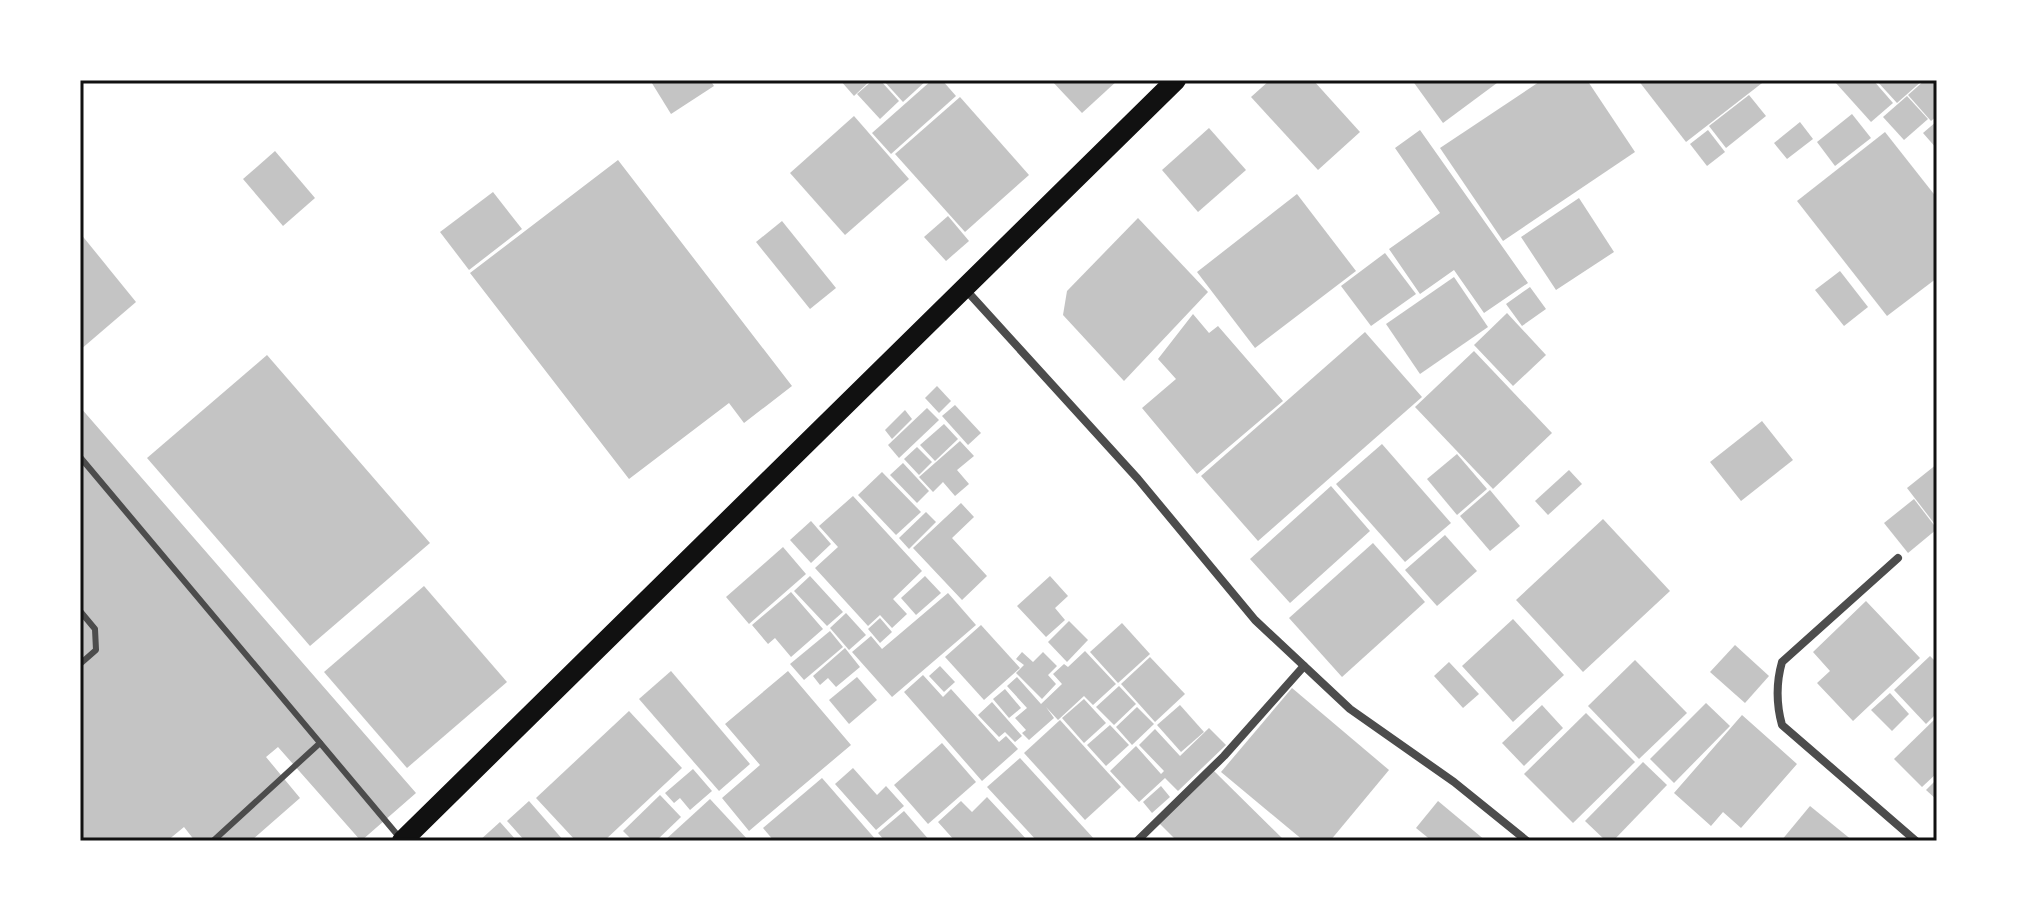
<svg xmlns="http://www.w3.org/2000/svg" width="2017" height="921" font-family="'Exo 2',sans-serif">
<rect width="100%" height="100%" fill="#fff"/>
<!-- building -->
<g fill="#c4c4c4">
<path d="M650,80H710L714,86L671,114Z"/>
<path d="M840,80H871L854,96Z"/>
<path d="M873,80H880L899,101L880,119L857,94Z"/>
<path d="M883,80H927L903,102Z"/>
<path d="M932,80H942L956,96L891,154L872,133Z"/>
<path d="M1051,80H1118L1082,113Z"/>
<path d="M1270,80H1313L1360,132L1318,170L1251,97Z"/>
<path d="M1412,80H1501L1443,123Z"/>
<path d="M1542,80H1587L1635,152L1503,241L1440,148Z"/>
<path d="M1638,80H1766L1686,142Z"/>
<path d="M1838,80H1873L1893,103L1871,122L1835,82Z"/>
<path d="M1876,80H1923L1897,103Z"/>
<path d="M1925,80H1937V116L1931,121L1908,95Z"/>
<path d="M1749,95L1766,116L1726,148L1709,126Z"/>
<path d="M1907,96L1928,119L1904,140L1883,117Z"/>
<path d="M960,97L1029,175L965,232L895,154Z"/>
<path d="M1852,114L1871,138L1835,166L1817,142Z"/>
<path d="M854,116L909,179L845,235L790,173Z"/>
<path d="M1937,121V149L1923,133Z"/>
<path d="M1800,122L1813,139L1787,159L1774,143Z"/>
<path d="M1209,128L1246,170L1198,212L1162,170Z"/>
<path d="M1420,130L1528,283L1484,313L1454,270L1420,294L1389,249L1440,213L1395,148Z"/>
<path d="M1708,130L1725,152L1707,166L1690,144Z"/>
<path d="M1885,132L1937,198V278L1887,316L1797,201Z"/>
<path d="M275,151L315,198L283,226L243,179Z"/>
<path d="M618,160L792,386L744,423L729,403L629,479L470,273Z"/>
<path d="M493,192L522,229L469,270L440,232Z"/>
<path d="M1297,194L1356,271L1255,348L1197,272Z"/>
<path d="M1579,198L1614,252L1556,290L1521,237Z"/>
<path d="M948,216L969,241L946,261L924,237Z"/>
<path d="M1138,218L1208,292L1124,381L1063,315L1067,291Z"/>
<path d="M782,221L836,288L810,309L756,242Z"/>
<path d="M80,233L136,302L80,350Z"/>
<path d="M1385,253L1416,294L1371,326L1341,286Z"/>
<path d="M1840,271L1868,307L1844,326L1815,290Z"/>
<path d="M1454,277L1488,327L1420,374L1386,324Z"/>
<path d="M1530,287L1546,309L1522,326L1506,304Z"/>
<path d="M1507,313L1546,355L1513,386L1474,345Z"/>
<path d="M1193,314L1209,333L1218,326L1283,401L1197,474L1142,408L1176,379L1158,359Z"/>
<path d="M1365,332L1422,397L1258,541L1201,476Z"/>
<path d="M1474,351L1552,433L1493,489L1415,407Z"/>
<path d="M267,355L430,543L310,646L147,458Z"/>
<path d="M937,386L951,401L939,413L925,398Z"/>
<path d="M955,405L981,433L968,445L942,416Z"/>
<path d="M80,407L416,793L361,841L278,747L266,757L300,798L251,841H195L184,827L167,841H80Z"/>
<path d="M927,408L939,420L899,458L888,445Z"/>
<path d="M905,410L912,419L892,439L885,430Z"/>
<path d="M1762,421L1793,460L1741,501L1710,462Z"/>
<path d="M944,424L958,439L935,461L920,445Z"/>
<path d="M960,441L974,456L957,470L969,484L955,496L943,482L933,492L919,477Z"/>
<path d="M1382,444L1451,523L1405,562L1336,484Z"/>
<path d="M917,447L932,462L919,475L904,459Z"/>
<path d="M1457,454L1487,489L1457,515L1427,479Z"/>
<path d="M903,463L929,491L917,503L890,475Z"/>
<path d="M1937,464V527L1907,488Z"/>
<path d="M1569,470L1582,484L1548,515L1535,501Z"/>
<path d="M882,472L921,512L896,535L858,495Z"/>
<path d="M1331,486L1370,531L1290,603L1250,559Z"/>
<path d="M1490,490L1520,526L1490,551L1460,516Z"/>
<path d="M853,496L922,571L893,599L907,614L892,628L880,615L868,626L815,568L838,547L819,526Z"/>
<path d="M1914,499L1937,529L1908,553L1884,523Z"/>
<path d="M961,503L974,517L952,538L987,576L962,600L913,548Z"/>
<path d="M926,512L936,522L909,549L899,538Z"/>
<path d="M1603,519L1670,591L1583,672L1516,600Z"/>
<path d="M811,521L831,544L811,563L790,540Z"/>
<path d="M1445,535L1477,571L1437,606L1405,570Z"/>
<path d="M1373,543L1425,602L1342,677L1289,618Z"/>
<path d="M783,547L806,574L749,624L726,597Z"/>
<path d="M810,576L843,612L827,626L794,591Z"/>
<path d="M925,576L941,593L916,615L901,598Z"/>
<path d="M1050,576L1068,596L1055,608L1065,620L1046,637L1017,606Z"/>
<path d="M424,586L507,682L407,768L324,672Z"/>
<path d="M791,592L823,629L791,657L775,638L768,644L752,625Z"/>
<path d="M948,593L976,625L892,697L852,652L871,636L882,649Z"/>
<path d="M1866,601L1920,658L1853,721L1817,683L1830,671L1813,652Z"/>
<path d="M846,613L866,635L849,650L830,628Z"/>
<path d="M880,618L892,632L880,643L868,629Z"/>
<path d="M1513,619L1564,675L1513,722L1462,666Z"/>
<path d="M1069,621L1088,640L1067,662L1048,642Z"/>
<path d="M1122,623L1150,654L1118,683L1090,652Z"/>
<path d="M981,625L1020,668L984,700L945,657Z"/>
<path d="M830,631L843,647L804,680L790,664Z"/>
<path d="M1735,645L1769,676L1745,703L1710,672Z"/>
<path d="M845,648L860,667L836,687L828,678L820,685L813,676Z"/>
<path d="M1085,651L1116,684L1093,705L1084,696L1058,720L1046,707L1054,718L1029,740L1022,733L1026,730L1015,718L1027,708L1007,686L1017,677L1041,704L1062,684L1053,674L1064,664L1068,667Z"/>
<path d="M1022,652L1033,662L1043,652L1057,666L1048,675L1056,684L1042,699L1016,673L1024,665L1016,659Z"/>
<path d="M1930,656L1937,663V713L1926,724L1894,690Z"/>
<path d="M1150,657L1185,694L1155,722L1121,684Z"/>
<path d="M1635,660L1687,713L1639,759L1588,706Z"/>
<path d="M1449,662L1479,694L1463,708L1434,676Z"/>
<path d="M940,666L955,682L944,692L929,676Z"/>
<path d="M671,671L750,764L719,791L639,699Z"/>
<path d="M788,671L851,745L749,831L722,798L760,765L725,724Z"/>
<path d="M923,675L943,697L951,689L999,742L1006,736L1018,749L982,781L904,692Z"/>
<path d="M857,677L877,700L849,724L829,700Z"/>
<path d="M1119,686L1136,704L1114,725L1096,707Z"/>
<path d="M1292,688L1389,770L1330,841H1304L1221,772Z"/>
<path d="M1005,689L1021,708L1009,718L993,699Z"/>
<path d="M1890,693L1909,714L1892,731L1871,710Z"/>
<path d="M1084,699L1106,723L1084,743L1062,718Z"/>
<path d="M992,702L1022,736L1015,742L1005,732L999,737L978,715Z"/>
<path d="M1706,703L1730,726L1674,783L1650,759Z"/>
<path d="M1180,705L1204,732L1181,752L1157,725Z"/>
<path d="M1542,705L1563,728L1524,766L1502,743Z"/>
<path d="M1137,707L1154,724L1132,745L1116,727Z"/>
<path d="M629,711L682,768L604,841H576L536,798Z"/>
<path d="M1586,713L1635,762L1573,823L1524,774Z"/>
<path d="M1742,715L1797,764L1741,828L1723,812L1711,826L1674,793Z"/>
<path d="M1937,717V773L1922,787L1894,759Z"/>
<path d="M1060,720L1121,787L1085,820L1024,753Z"/>
<path d="M1110,725L1129,745L1106,766L1087,745Z"/>
<path d="M1209,728L1226,745L1178,791L1165,778L1139,802L1110,771L1136,746L1161,774L1164,771L1139,745L1155,729L1180,756Z"/>
<path d="M942,743L976,782L928,824L894,785Z"/>
<path d="M1020,758L1096,841H1037L987,787Z"/>
<path d="M1643,762L1667,785L1613,841H1606L1585,821Z"/>
<path d="M853,768L877,795L886,786L904,806L876,830L835,784Z"/>
<path d="M693,769L712,791L690,810L680,798L674,803L665,793Z"/>
<path d="M1213,770L1285,841H1177L1159,823Z"/>
<path d="M822,778L877,841H774L763,828Z"/>
<path d="M1937,779V800L1926,790Z"/>
<path d="M1161,786L1170,797L1152,813L1143,802Z"/>
<path d="M660,795L681,817L656,841H633L623,831Z"/>
<path d="M987,797L1028,841H955L938,822L961,801L972,812Z"/>
<path d="M710,799L749,841H664Z"/>
<path d="M529,801L564,841H525L507,821Z"/>
<path d="M1438,801L1486,841H1432L1416,828Z"/>
<path d="M1810,806L1853,841H1781Z"/>
<path d="M904,811L930,841H885L878,833Z"/>
<path d="M500,822L517,841H479Z"/>
</g>
<g fill="none" stroke-linecap="round" stroke-linejoin="round">
<!-- service -->
<g stroke="#4c4c4c" stroke-width="6">
<path d="M80,457L400,838"/>
<path d="M80,611L95,629L96,650L80,664"/>
<path d="M213,841L320,743"/>
</g>
<!-- minor -->
<g stroke="#4c4c4c" stroke-width="8">
<path d="M966,290L1138,479L1255,620L1350,709L1454,782L1527,841"/>
<path d="M1898,558L1782,662C1776,683 1776,703 1782,725L1916,841"/>
<path d="M1137,841L1224,756L1304,666"/>
</g>
<!-- primary -->
<path stroke="#111" stroke-width="20" d="M402,841L1176,80"/>
</g>
<!-- border -->
<rect width="2017" height="921" fill="none" stroke="#ffffff" stroke-width="164"/>
<rect x="82" y="82" width="1853" height="757" fill="none" stroke="#111" stroke-width="3"/>
</svg>
